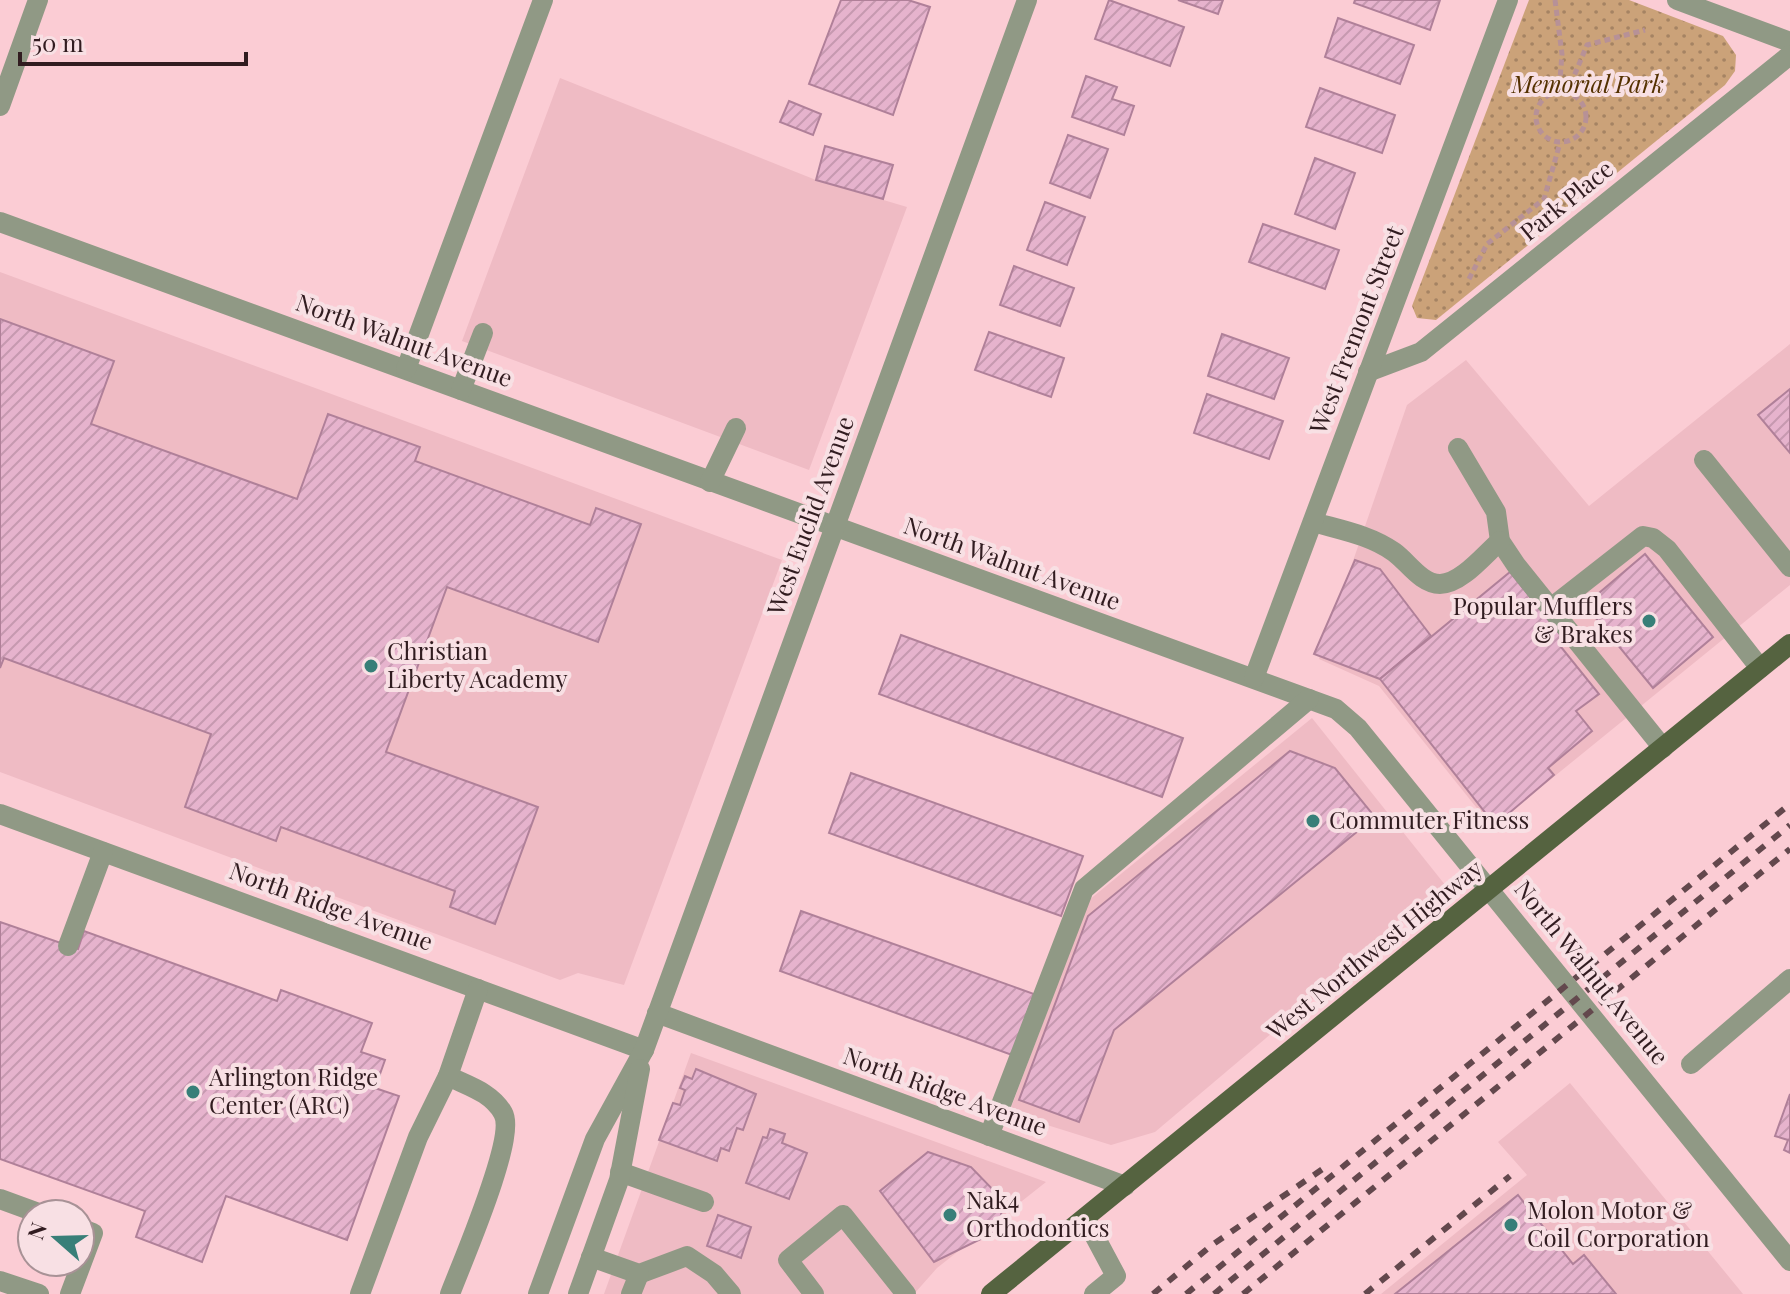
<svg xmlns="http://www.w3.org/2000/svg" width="1790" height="1294" font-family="'Playfair Display',serif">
<defs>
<pattern id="green-dots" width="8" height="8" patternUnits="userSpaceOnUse" patternTransform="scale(2)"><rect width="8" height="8" fill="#cba279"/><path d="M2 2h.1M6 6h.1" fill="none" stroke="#a58363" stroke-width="1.8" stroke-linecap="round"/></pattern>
<pattern id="building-hatch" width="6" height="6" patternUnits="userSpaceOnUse" patternTransform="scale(2)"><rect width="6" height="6" fill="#e6b3cd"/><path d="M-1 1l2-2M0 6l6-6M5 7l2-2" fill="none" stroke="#c699b0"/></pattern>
</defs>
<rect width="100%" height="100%" fill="#fbccd4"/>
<!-- built -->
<g fill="#efbbc4">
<path d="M560,78L816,180L907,207L809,470L462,341Z"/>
<path d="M0,272L782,560L624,985L578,973L560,980L0,772Z"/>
<path d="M1790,344V585L1492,827L1379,686L1319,659L1407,405L1466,360L1589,506Z"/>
<path d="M1312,718L1446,886L1155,1132L1111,1145L1009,1113L1089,900Z"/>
<path d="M691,1053L1046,1182L937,1268L914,1294H604Z"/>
<path d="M1570,1083L1743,1294H1381L1527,1175L1498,1142Z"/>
</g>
<!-- green -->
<path fill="url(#green-dots)" d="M1529,0H1629L1723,36L1736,55L1735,71L1725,85L1436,320L1417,318L1412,306Z"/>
<!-- building -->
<g fill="url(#building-hatch)" stroke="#b08099" stroke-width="2">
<path d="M841,0H908L930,7L893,115L809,84Z"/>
<path d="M1109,0L1184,27L1170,66L1095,39Z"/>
<path d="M1178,0H1223L1218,14Z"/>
<path d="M1355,0H1440L1430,30L1354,3Z"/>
<path d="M1338,18L1414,45L1400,84L1325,57Z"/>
<path d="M1086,76L1117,87L1112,99L1134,106L1124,135L1072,117Z"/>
<path d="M1320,88L1395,115L1382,153L1306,127Z"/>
<path d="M789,101L821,114L813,135L780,122Z"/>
<path d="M1068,135L1108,149L1090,198L1050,183Z"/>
<path d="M825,146L893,165L883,199L816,180Z"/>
<path d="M1315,158L1355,173L1335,229L1295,214Z"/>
<path d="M1045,202L1085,217L1067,265L1027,250Z"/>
<path d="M1263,224L1339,250L1325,289L1249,262Z"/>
<path d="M1014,266L1074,288L1060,326L1000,305Z"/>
<path d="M0,319L114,361L91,424L297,499L328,414L420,447L415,461L590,525L596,508L641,524L598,642L447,587L386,752L538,807L495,924L450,907L455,891L281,827L276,841L185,807L211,734L4,658L0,668Z"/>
<path d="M989,332L1064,358L1051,397L975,370Z"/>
<path d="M1222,334L1289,358L1274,399L1208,376Z"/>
<path d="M1790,389V453L1758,415Z"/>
<path d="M1207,394L1283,421L1269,459L1194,433Z"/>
<path d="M1645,554L1713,637L1653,688L1585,605Z"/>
<path d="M1355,560L1380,569L1431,636L1380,679L1314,654Z"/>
<path d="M1510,572L1566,642L1561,647L1599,694L1576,711L1592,731L1548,768L1554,775L1495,825L1380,679Z"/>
<path d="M901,635L1183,738L1162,797L879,694Z"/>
<path d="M1290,751L1335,768L1375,817L1114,1030L1079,1122L1019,1100L1088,916Z"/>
<path d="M851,773L1083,856L1061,916L829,833Z"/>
<path d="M801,911L1034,994L1012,1055L780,971Z"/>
<path d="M0,922L78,949L84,931L277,1001L281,990L372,1023L361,1052L385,1060L375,1088L399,1096L347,1240L226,1196L202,1262L136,1237L145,1211L0,1159Z"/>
<path d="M696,1069L756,1094L743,1130L737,1128L729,1151L721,1148L717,1161L659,1140L673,1103L680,1105L685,1090L680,1088L685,1076L692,1079Z"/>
<path d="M1790,1094V1153L1784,1150L1788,1140L1775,1136Z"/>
<path d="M770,1129L785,1134L782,1143L807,1153L789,1199L746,1183L763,1137L767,1138Z"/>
<path d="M928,1152L971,1167L1003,1200L999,1230L934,1262L880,1191Z"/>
<path d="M1518,1195L1573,1264L1584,1255L1616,1294H1395Z"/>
<path d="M718,1215L751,1227L741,1258L707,1246Z"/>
</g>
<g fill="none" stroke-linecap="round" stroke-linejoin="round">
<!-- path -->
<g stroke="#b79197" stroke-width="5" stroke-dasharray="6 4" stroke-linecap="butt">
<path d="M1555,0L1562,54L1559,92"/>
<circle cx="1561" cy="117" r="25"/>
<path d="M1567,93L1587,45L1645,30"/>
<path d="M1469,279L1487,244L1544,199L1560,143"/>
</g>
<!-- minor -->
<g stroke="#909985" stroke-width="20">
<path d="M1677,0L1790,42"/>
<path d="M0,106L38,0"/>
<path d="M0,222L1336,709L1358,728L1790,1261"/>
<path d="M406,369L543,0"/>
<path d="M1368,372L1421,352L1790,55"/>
<path d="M461,390L483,333"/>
<path d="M1458,448L1496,512L1500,541L1516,565L1663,748"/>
<path d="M1704,460L1790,567"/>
<path d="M710,482L736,428"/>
<path d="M1313,522C1341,530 1370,535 1394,552C1408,562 1421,584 1440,584C1461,584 1485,554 1500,541"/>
<path d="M1551,608L1643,536L1653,538L1667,549L1760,668"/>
<path d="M1254,678L1508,0"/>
<path d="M0,814L644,1050"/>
<path d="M68,946L103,852"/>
<path d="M657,1013L1125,1186"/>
<path d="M1691,1064L1790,979"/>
<path d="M448,1076C468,1086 491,1092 503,1113C517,1137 462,1262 450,1294"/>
<path d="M989,1136L1084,889L1309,699"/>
<path d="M620,1172L704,1202"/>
<path d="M0,1199L41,1214"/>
<path d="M1085,1218L1116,1276L1094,1294"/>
<path d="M591,1257L639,1274L687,1256L714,1274L731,1294"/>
<path d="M0,1281L39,1294"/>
<path d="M70,1294L93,1233L80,1228"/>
<path d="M360,1294L418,1137L448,1076L478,989"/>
<path d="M538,1294L595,1139L644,1050L1027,0"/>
<path d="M578,1294L619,1180L640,1069"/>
<path d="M631,1294L639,1274"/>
<path d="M814,1294L788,1260L843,1215L906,1294"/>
</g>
<!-- major -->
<path stroke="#556340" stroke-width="20" d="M991,1294L1790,644"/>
<!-- rail -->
<g stroke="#63484d" stroke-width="6" stroke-dasharray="10 10" stroke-linecap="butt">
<path d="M1153,1294L1212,1245L1327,1166"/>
<path d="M1186,1294L1790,804"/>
<path d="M1214,1294L1790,825"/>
<path d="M1243,1294L1790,849"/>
<path d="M1365,1294L1510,1176"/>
</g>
</g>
<!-- markers -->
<g fill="#387f78" stroke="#f8e0e4" stroke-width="3">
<circle cx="1649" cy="621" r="8"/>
<circle cx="371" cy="666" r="8"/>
<circle cx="1313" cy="821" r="8"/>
<circle cx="193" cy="1092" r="8"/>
<circle cx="950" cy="1215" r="8"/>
<circle cx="1511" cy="1225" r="8"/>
</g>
<g text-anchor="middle" stroke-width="8" stroke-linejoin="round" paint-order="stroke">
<!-- park labels -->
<g font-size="24" font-style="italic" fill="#543101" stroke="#f8e0e4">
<text x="1588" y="93">Memorial Park</text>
</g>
<!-- street labels -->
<g font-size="24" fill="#311c20" stroke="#f8e0e4">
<text transform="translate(1567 201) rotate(-39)" y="8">Park Place</text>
<text transform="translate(1357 330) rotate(-69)" y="8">West Fremont Street</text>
<text transform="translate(404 341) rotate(20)" y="8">North Walnut Avenue</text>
<text transform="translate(811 516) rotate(-70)" y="8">West Euclid Avenue</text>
<text transform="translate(1012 564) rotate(20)" y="8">North Walnut Avenue</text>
<text transform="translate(331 907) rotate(20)" y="8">North Ridge Avenue</text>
<text transform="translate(1375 950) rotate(-39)" y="8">West Northwest Highway</text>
<text transform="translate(1591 973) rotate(51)" y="8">North Walnut Avenue</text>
<text transform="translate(945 1092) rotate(20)" y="8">North Ridge Avenue</text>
</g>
<!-- poi labels -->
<g font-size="24" fill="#311c20" stroke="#f8e0e4" text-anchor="start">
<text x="1633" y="615" text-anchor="end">Popular Mufflers<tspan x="1633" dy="28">&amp; Brakes</tspan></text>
<text x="387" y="660">Christian<tspan x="387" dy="28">Liberty Academy</tspan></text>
<text x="1329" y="829">Commuter Fitness</text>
<text x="209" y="1086">Arlington Ridge<tspan x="209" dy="28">Center (ARC)</tspan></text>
<text x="966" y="1209">Nak4<tspan x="966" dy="28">Orthodontics</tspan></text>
<text x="1527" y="1219">Molon Motor &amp;<tspan x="1527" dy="28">Coil Corporation</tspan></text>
</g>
</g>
<!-- north arrow -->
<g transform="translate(56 1238) rotate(290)"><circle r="38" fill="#f8e0e4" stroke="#a89296" stroke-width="2"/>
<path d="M0-6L14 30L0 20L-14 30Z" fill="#387f78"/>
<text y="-12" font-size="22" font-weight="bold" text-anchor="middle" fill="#311c20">N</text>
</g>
<!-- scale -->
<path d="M20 52v12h226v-12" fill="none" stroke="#311c20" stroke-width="4"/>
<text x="32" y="52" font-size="24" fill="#311c20" stroke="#f8e0e4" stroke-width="6" paint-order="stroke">50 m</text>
</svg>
